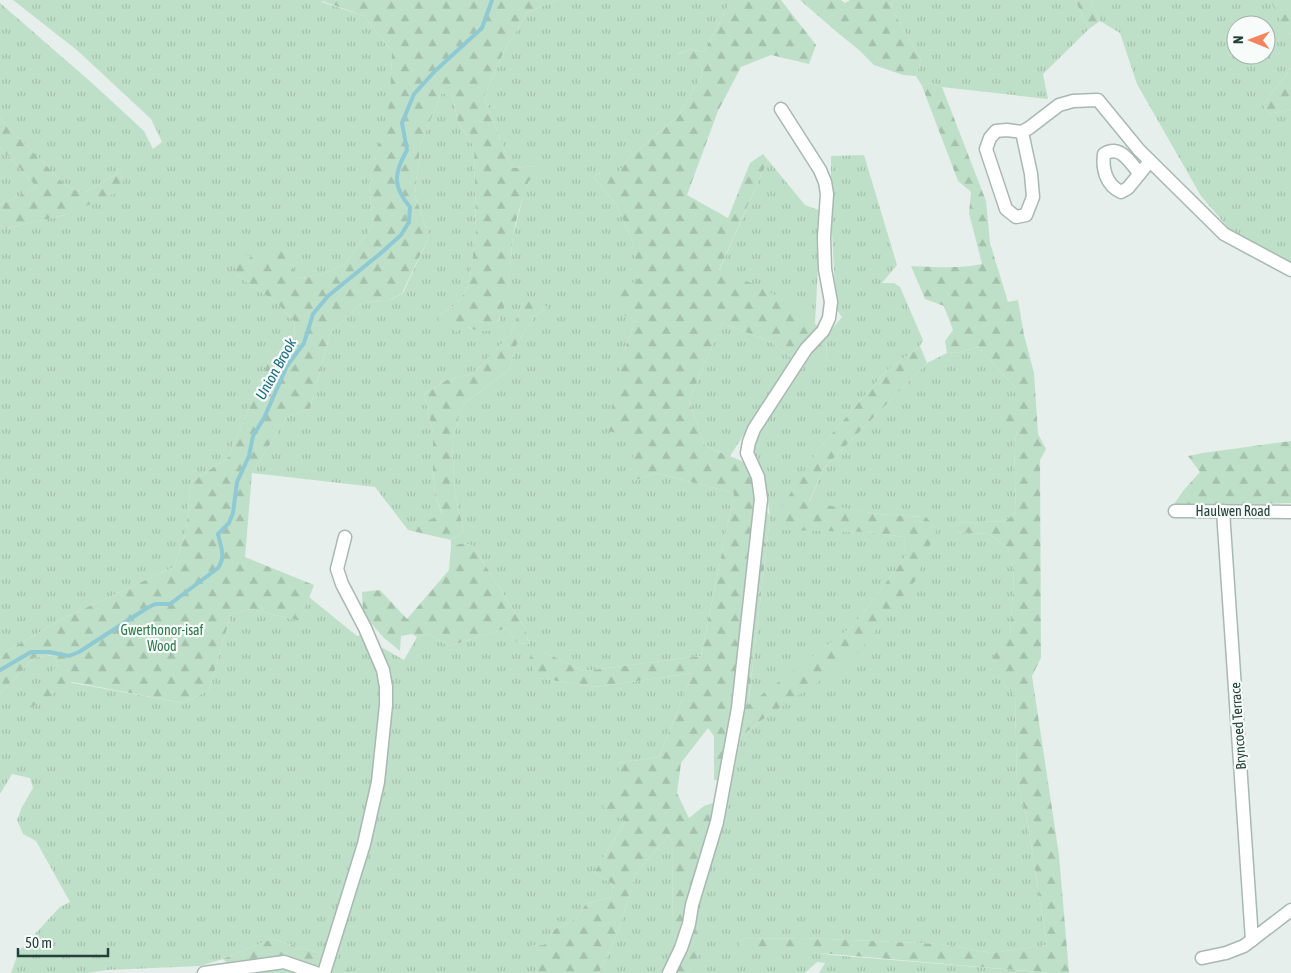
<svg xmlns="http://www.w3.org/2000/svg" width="1291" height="973" font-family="'Asap Condensed',sans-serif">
<defs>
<pattern id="grass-tufts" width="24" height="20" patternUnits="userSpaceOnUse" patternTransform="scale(1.25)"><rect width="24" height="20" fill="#bfe0c8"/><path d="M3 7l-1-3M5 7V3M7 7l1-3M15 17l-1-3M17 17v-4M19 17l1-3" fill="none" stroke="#a4c1ad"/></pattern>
<pattern id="forest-firs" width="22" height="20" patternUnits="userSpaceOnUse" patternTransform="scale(1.25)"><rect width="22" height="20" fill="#bfe0c8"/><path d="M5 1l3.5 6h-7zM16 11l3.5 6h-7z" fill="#a4c1ad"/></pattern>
</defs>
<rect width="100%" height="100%" fill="#e6efeb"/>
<!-- grass -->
<g fill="url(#grass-tufts)" fill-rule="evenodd">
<path d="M13,0H322V2L364,16L392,52L391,101L369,184L373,225L345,264L323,274L296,279L266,269L237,275L277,303L294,321L295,338L270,357L228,458L191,482L186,532L174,567L66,617L7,651L0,658V226L7,228L65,215L125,169L84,193L66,186L0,118V3L92,83L144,131L153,149L162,142L151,119L78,51Z"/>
<path d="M557,0H731L704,52L690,49L678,54L702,67L703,74L679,115L629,158L619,172H602L593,177L616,204L631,237L641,278L636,319L623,354L633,436V481L656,473L734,493L701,656L584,671L542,651L538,678L596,687L693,673L659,757L619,763L625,821L594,873L613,884L611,897L586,904L576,919L555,929L544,945L530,946L538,973H354L333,962L381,791L380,650L383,648L404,660L417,637L428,634L449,646L507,628L517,643L529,644L525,628L473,546L464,543L451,546V540L464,531L455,495L452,442L462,405L509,370L517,344L534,317L547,307L523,302L510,335L474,373L447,380L424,394L433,432V472L435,494L442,515L408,530L375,487L252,473L287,417L310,409L330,333L363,302L388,301L403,293L429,237L415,195L420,146L441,94H452L458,122L474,147L476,231L469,285L457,304L438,316L477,331L499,321L508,288L513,236L524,193L536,166L513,168L509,163L484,96L504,51L528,12Z"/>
<path d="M894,0H1075L1089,29L1043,74L1048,99L942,87L931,83L922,86L916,76L921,60L897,18L891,4Z"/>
<path d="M1091,0H1273V4L1291,39V68L1263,105L1269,114L1291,109V266L1230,230L1201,196L1137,84L1120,33L1100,21ZM1236,25H1266V55H1236Z"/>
<path d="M0,147L37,187L0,205Z"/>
<path d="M864,155L897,265L882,283H894L900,287L923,340L920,346L885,372L817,451L779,529L867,532L904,537L906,556L854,625L748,706L770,517L766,488L753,455L752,444L758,430L800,365L827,357L826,336L842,317L836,309L831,212V156Z"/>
<path d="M768,160L805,205L821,211L815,324L802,310L719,271Z"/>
<path d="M722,323L771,342L793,359L730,456L705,446L689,400Z"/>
<path d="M978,347L1016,388L1017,430L1014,448L1016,512L1006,521L956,523L955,532L989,534L1008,548L1014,576L1010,636L998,677L1015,696L1017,783L1027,818L1047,945L991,953L941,944L801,938L740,939L831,955L1050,973H819L825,963L817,962L805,973H688L707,936L693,919L728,798L741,736L766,717L915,581L926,517L878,514L809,503L824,468L927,363L947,353L960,352Z"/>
<path d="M309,597L357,636L364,634L380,670L383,701L377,769L353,868L326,958L316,952L272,939L223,959L200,966L107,970L87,973H11L19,951L60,907L70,902L36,841L23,834L17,820L22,807L33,788L30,778L12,774L0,794V694L35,657L54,655L58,666L45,678L183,703L209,690L231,614L251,609L300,621Z"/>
<path d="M668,836L673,843L672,928L677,941L664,973H599L618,932L636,873Z"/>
</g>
<!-- forest -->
<g fill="url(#forest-firs)">
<path d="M322,0H557L528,12L504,51L484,96L509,163L513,168L536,166L537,176L529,181C522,199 516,218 513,237C508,269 513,306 491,331H477L468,327L456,332L439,323L438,316L457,304L469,285L476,231L474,147L458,122L452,94H441L420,146L415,195L429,237L402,293L388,301L363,302L330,333L310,409L287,417L252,473L245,557L314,585L300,621L251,609L231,614L209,690L183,703L72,682L30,708C29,690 45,677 58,666L54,655L35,657L0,694V658L7,651L66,617L174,567L186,532L191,482L228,458L270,357L295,338L294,321L277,303L237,275L232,258L238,253L249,255L266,269V250L287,249L296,279L323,274L345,264L373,225L369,184L390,101L392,52L364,16L322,1Z"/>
<path d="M731,0H781L816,45L809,64L771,55L741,67L718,111L687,195L728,218L750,163L763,154L768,160L719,270L756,285L803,310L826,336L827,357L803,367L771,342L722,323L689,400L705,446L744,462L770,517L748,705L854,625L906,556L904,537L867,532L779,530L780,510L817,451L885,372L920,346L927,363L824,468L809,502L878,514L926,517L937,529L915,581L854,658L766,717L741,736L731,782L714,780V736L708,728L681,763L677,793L689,818L704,806L728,798L693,918L708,936L688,973H674L677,941L672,928L673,843L668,836L636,873L618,932L599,973H538L529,946L544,945L555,929L576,919L586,904L611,897L613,884L594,873L625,821L603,807V790L618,785L619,763L659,757L693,673L596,687L538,678L529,662L532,650L542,651L584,671L701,656L734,493L656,473L633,481V436L607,431L623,354L636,319L620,314L615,303V294L640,278L631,237L616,204L593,177L602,172H619L629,158L679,115L703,74L702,67L677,55L690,49L704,52Z"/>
<path d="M800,0H841L845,3L850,0H894L891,4L897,18L921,60L916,76L903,75L874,65L859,50L838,33Z"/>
<path d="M1075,0H1091L1100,21L1089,29Z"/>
<path d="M1273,0H1291V39L1272,4Z"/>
<path d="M1291,68V109L1269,114L1263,105Z"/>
<path d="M931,83L942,87L986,201L990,243L1008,302L1018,300L1024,335L1034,373L1038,434L1046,449L1040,460L1041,658L1032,676L1059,855L1069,973H1050L738,946L740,939L801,938L941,944L991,953L1047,945L1027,818L1017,783L1015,696L998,677L992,658L1010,636L1014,576L1008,548L989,534L954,532L956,523L1006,521L1016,512L1014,448L1017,430L997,422L998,412L1015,407L1016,388L978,347L960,352L947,353L945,341L953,330L944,306L925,299L911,266C934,267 960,269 982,264L969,213L971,192L958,181L922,86Z"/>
<path d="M0,118L66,186L84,193L125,169L121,191L65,215L7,228L0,226V205L37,187L0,147Z"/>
<path d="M539,301L547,307L534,317L517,344L509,370L462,405L452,442L455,495L464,531L451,540L408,530L442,514L435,494L433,472V432L424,394L447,380L474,373L510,335L523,302Z"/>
<path d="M1291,441V503L1172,507L1183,491L1200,472L1188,456L1203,453Z"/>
<path d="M464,543L473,546L525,628L529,644L517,643L507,628L449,646L428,634L417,637L412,634L401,636L400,651L383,637L363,614L362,592L380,590L407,619L449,570L451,546Z"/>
<path d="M272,939L316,952L354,973H237L223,959Z"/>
</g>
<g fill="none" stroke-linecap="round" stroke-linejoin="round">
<!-- stream -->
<path stroke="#8ec9d4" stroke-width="4" d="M0,670L31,652H49L69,656L79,652L147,608L155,604H170L218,568C226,556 221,548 218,534L229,523L233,513L237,482L249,456L253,436L264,418L287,366L304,343L313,314L328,296L381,253L401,235L409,222L410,207C392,186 394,173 407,150L402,123L414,94L435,71L482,28L492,0"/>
<!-- minor casing -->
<g stroke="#a8b8b2" stroke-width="15">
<g id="minor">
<path d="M1022,132L1031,174L1033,197L1026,215L1016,217L1006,209L986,149L990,138L996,131L1007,130L1022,132L1029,128L1059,105L1073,101L1098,100L1139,150L1224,234L1291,270"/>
<path d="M1139,173C1130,162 1120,144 1104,154C1102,169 1106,185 1121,192L1128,188L1150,161"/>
<path d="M1175,511L1291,512"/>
<path d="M1223,511L1252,940"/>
<path d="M1202,958L1226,953L1244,946L1291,910"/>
<path d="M204,973L284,962L316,973"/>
<path d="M324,973L364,844L378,782L386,705V687L383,670L365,628L342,584L337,569L345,537"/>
<path d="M669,973L681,948L689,924L692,905L717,822L738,708L761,499L758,477L747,453L749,442L754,429L806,349L823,331L829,318L831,302L825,269L824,237L827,194L825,182L820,170L781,109"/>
</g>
</g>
<!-- minor -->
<use href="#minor" stroke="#fff" stroke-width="12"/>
</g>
<g text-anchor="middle" stroke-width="4.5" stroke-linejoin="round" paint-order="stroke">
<!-- street labels -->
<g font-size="14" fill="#24423a" stroke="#f7fbf9">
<text x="1233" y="516">Haulwen Road</text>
<text transform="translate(1238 726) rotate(-94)" y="5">Bryncoed Terrace</text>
</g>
<!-- park labels -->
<g font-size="14" fill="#2d7a4b" stroke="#f7fbf9">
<text x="162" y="635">Gwerthonor-isaf<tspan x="162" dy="16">Wood</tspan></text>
</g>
<!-- water labels -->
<g font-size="15" font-style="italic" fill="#1c6f80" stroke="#f7fbf9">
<text transform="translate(276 369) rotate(-61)" y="5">Union Brook</text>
</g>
</g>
<!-- north arrow -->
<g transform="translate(1251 40) rotate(271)"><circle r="24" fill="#f7fbf9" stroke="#a3b1ad"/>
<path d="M0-4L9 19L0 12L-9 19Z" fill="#f4845f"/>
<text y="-8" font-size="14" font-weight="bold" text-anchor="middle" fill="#24423a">N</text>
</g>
<!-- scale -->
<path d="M18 948v8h90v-8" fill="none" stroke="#24423a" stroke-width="2.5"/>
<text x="25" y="948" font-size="15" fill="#24423a" stroke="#f7fbf9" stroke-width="4" paint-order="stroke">50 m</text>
</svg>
